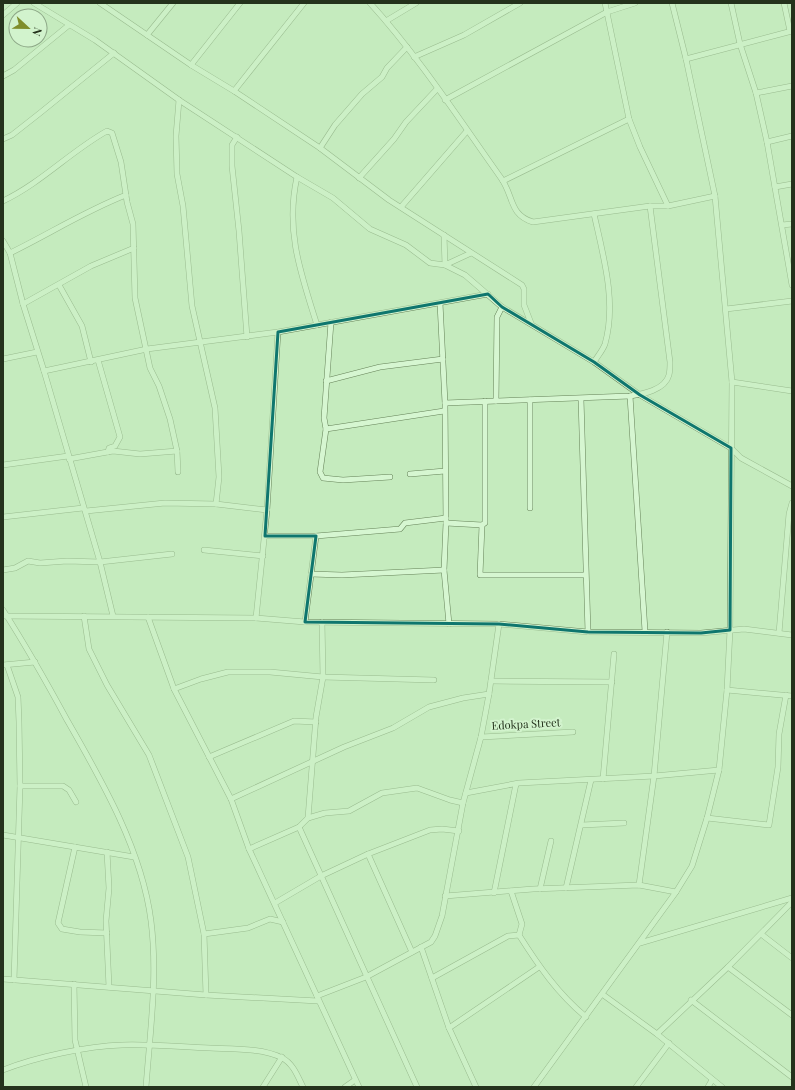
<svg xmlns="http://www.w3.org/2000/svg" width="795" height="1090" font-family="'Playfair Display',serif">
<rect width="100%" height="100%" fill="#c5ebbe"/>
<g fill="none" stroke-linecap="round" stroke-linejoin="round">
<!-- minor casing -->
<g stroke="#658258" stroke-width="6">
<g id="minor">
<path d="M34,3L95,40L179,100L297,177L333,198L370,229L406,245L430,263L445,265L465,275L502,307L594,362L640,395L731,448L741,458L792,486"/>
<path d="M100,3L191,65L234,91L320,148L389,200L522,285L524,289V305L531,323"/>
<path d="M370,3C419,57 459,119 501,178C514,196 509,215 533,222L650,206H668L715,196"/>
<path d="M605,3L629,119L640,147L668,206"/>
<path d="M731,3L740,44L756,93L767,142L792,285"/>
<path d="M784,3L790,31"/>
<path d="M3,15L17,3"/>
<path d="M386,21L416,3"/>
<path d="M147,35L173,3"/>
<path d="M414,57L464,35L520,3"/>
<path d="M686,59L792,31"/>
<path d="M191,65L240,3"/>
<path d="M3,76L14,70L69,25"/>
<path d="M234,91L304,3"/>
<path d="M756,93L792,86"/>
<path d="M179,100L176,136L177,174L183,206L192,306L215,408L219,477L216,504"/>
<path d="M445,100L607,12L635,3"/>
<path d="M237,137L232,145V166L239,231L247,337"/>
<path d="M3,139L12,135L40,113L114,53"/>
<path d="M767,142L792,136"/>
<path d="M320,148L335,125L362,94L382,77L387,68L407,47"/>
<path d="M297,177C285,231 301,274 317,325"/>
<path d="M359,178L394,139L406,122L437,89"/>
<path d="M503,181L629,119"/>
<path d="M775,187L792,184"/>
<path d="M3,201C41,183 71,151 107,131L112,133L121,162L127,202L133,224L135,298L150,368L159,386L170,419L177,451L178,472"/>
<path d="M401,207L467,131"/>
<path d="M782,225L792,224"/>
<path d="M444,235L445,265L471,253"/>
<path d="M3,241L10,253L23,304L44,371L147,349L278,332L488,294"/>
<path d="M10,253C49,234 85,211 126,195"/>
<path d="M59,285L82,326L91,362"/>
<path d="M440,303L445,403L446,523L444,570L449,624"/>
<path d="M23,304L91,266L134,248"/>
<path d="M726,309L792,301"/>
<path d="M331,322L324,418L326,429L444,411"/>
<path d="M3,359L37,352"/>
<path d="M98,360L120,437L115,446L109,448L108,452"/>
<path d="M594,362C597,357 603,350 605,344C617,302 603,255 594,214"/>
<path d="M44,371L100,562L113,616"/>
<path d="M326,381L380,367L443,359"/>
<path d="M732,382L792,391"/>
<path d="M630,396L645,631"/>
<path d="M581,399L588,632"/>
<path d="M496,401L497,317L502,307"/>
<path d="M445,403L630,396C643,394 665,390 669,375C670,371 670,366 670,362L650,206"/>
<path d="M326,429L320,472L323,478L343,480L390,477"/>
<path d="M69,459L113,451L140,454L177,451"/>
<path d="M3,465L68,456"/>
<path d="M410,474L445,471"/>
<path d="M530,508V400"/>
<path d="M86,511L165,503L216,504L267,510"/>
<path d="M3,517L83,508"/>
<path d="M446,523L482,525L485,523V401"/>
<path d="M482,525L480,575H585"/>
<path d="M265,536H316L400,529L405,523L446,518"/>
<path d="M204,550L263,556"/>
<path d="M3,570L15,568L28,561L40,563L67,561L100,562L172,554"/>
<path d="M311,574L342,575L444,570"/>
<path d="M3,610C26,646 47,683 67,720C102,781 142,850 151,921C158,976 150,1032 146,1087"/>
<path d="M3,616L256,618L305,622L499,624L588,632L701,633L744,629L792,635"/>
<path d="M84,616L89,649L107,685L149,755L188,857L204,934L206,995"/>
<path d="M148,617L174,689L231,799L249,849L359,1087"/>
<path d="M256,618L267,510L278,332"/>
<path d="M305,622L316,536"/>
<path d="M779,633L789,514L792,503"/>
<path d="M3,665L35,662"/>
<path d="M7,665L18,697L19,722L20,786L14,980"/>
<path d="M491,681L612,682"/>
<path d="M174,689L201,679L228,672H270L323,677L434,680"/>
<path d="M727,690L792,696"/>
<path d="M481,737L573,732"/>
<path d="M209,757L294,721L316,722"/>
<path d="M603,779L614,654"/>
<path d="M20,786H63L69,790L76,802"/>
<path d="M466,793L519,783L654,776L719,770"/>
<path d="M231,799L344,747L393,728L429,707L463,698L489,694"/>
<path d="M308,818L316,717L323,677L322,622"/>
<path d="M707,818L769,825L778,767L779,734L786,695"/>
<path d="M582,825L624,823"/>
<path d="M299,827L417,1087"/>
<path d="M3,835L134,857"/>
<path d="M75,847L58,923L62,929L80,932L107,933"/>
<path d="M249,849L299,827L308,818L325,813L349,811L382,793L417,788L450,800L463,803"/>
<path d="M107,852L109,888L106,921L109,987"/>
<path d="M368,854L412,952"/>
<path d="M639,885L654,776L667,632"/>
<path d="M566,888L591,780"/>
<path d="M540,889L551,841"/>
<path d="M511,891L522,924L519,935"/>
<path d="M494,893L516,784"/>
<path d="M445,896L533,889L639,885L676,892"/>
<path d="M275,903L321,876L368,854L430,830L442,829L459,831"/>
<path d="M204,934L248,928L270,919L283,922"/>
<path d="M761,934L792,958"/>
<path d="M519,935C538,965 558,994 586,1017"/>
<path d="M640,943L792,898"/>
<path d="M421,947L449,1028L476,1087"/>
<path d="M728,967L792,1015"/>
<path d="M432,978L508,936L519,935"/>
<path d="M3,979L206,995L318,1001"/>
<path d="M74,984L75,1040L86,1087"/>
<path d="M602,994L657,1034L722,1087"/>
<path d="M317,996L366,977L431,942L435,936L442,916L463,803L481,737L489,694L499,624"/>
<path d="M691,1000L792,1077"/>
<path d="M449,1028L539,967"/>
<path d="M657,1034L728,967L792,902"/>
<path d="M3,1070C36,1057 87,1046 122,1045C151,1044 181,1047 210,1048C232,1049 263,1048 282,1058C293,1063 298,1077 303,1087"/>
<path d="M263,1087L282,1057"/>
<path d="M345,1087L355,1080"/>
<path d="M534,1087L676,892L692,866L707,818L719,770L727,690L730,630L732,382L715,196L686,59L672,3"/>
<path d="M636,1087L669,1043"/>
<path d="M708,1087L712,1080"/>
</g>
</g>
<!-- minor -->
<use href="#minor" stroke="#d6f6d1" stroke-width="5"/>
</g>
<!-- marked area -->
<path d="M0 0H795V1090H0ZM488,294L502,307L594,362L640,395L731,448L730,630L701,633L588,632L499,624L305,622L316,536H265L278,332Z" fill="#c5ebbe" fill-opacity=".55" fill-rule="evenodd"/>
<path fill="none" stroke="#0f766e" stroke-width="3" stroke-linejoin="round" d="M488,294L502,307L594,362L640,395L731,448L730,630L701,633L588,632L499,624L305,622L316,536H265L278,332Z"/>
<g text-anchor="middle" stroke-width="4" stroke-linejoin="round" paint-order="stroke">
<!-- street labels -->
<g font-size="11" fill="#24321c" stroke="#d2f3cd">
<text transform="translate(526 724) rotate(-3)" y="4">Edokpa Street</text>
</g>
</g>
<!-- border -->
<rect width="795" height="1090" fill="none" stroke="#24321c" stroke-width="8"/>
<!-- north arrow -->
<g transform="translate(28 28) rotate(112)"><circle r="19" fill="#d2f3cd" stroke="#8ca686"/>
<path d="M0-3L7 15L0 10L-7 15Z" fill="#7f8e2b"/>
<text y="-6" font-size="11" font-weight="bold" text-anchor="middle" fill="#24321c">N</text>
</g>
</svg>
